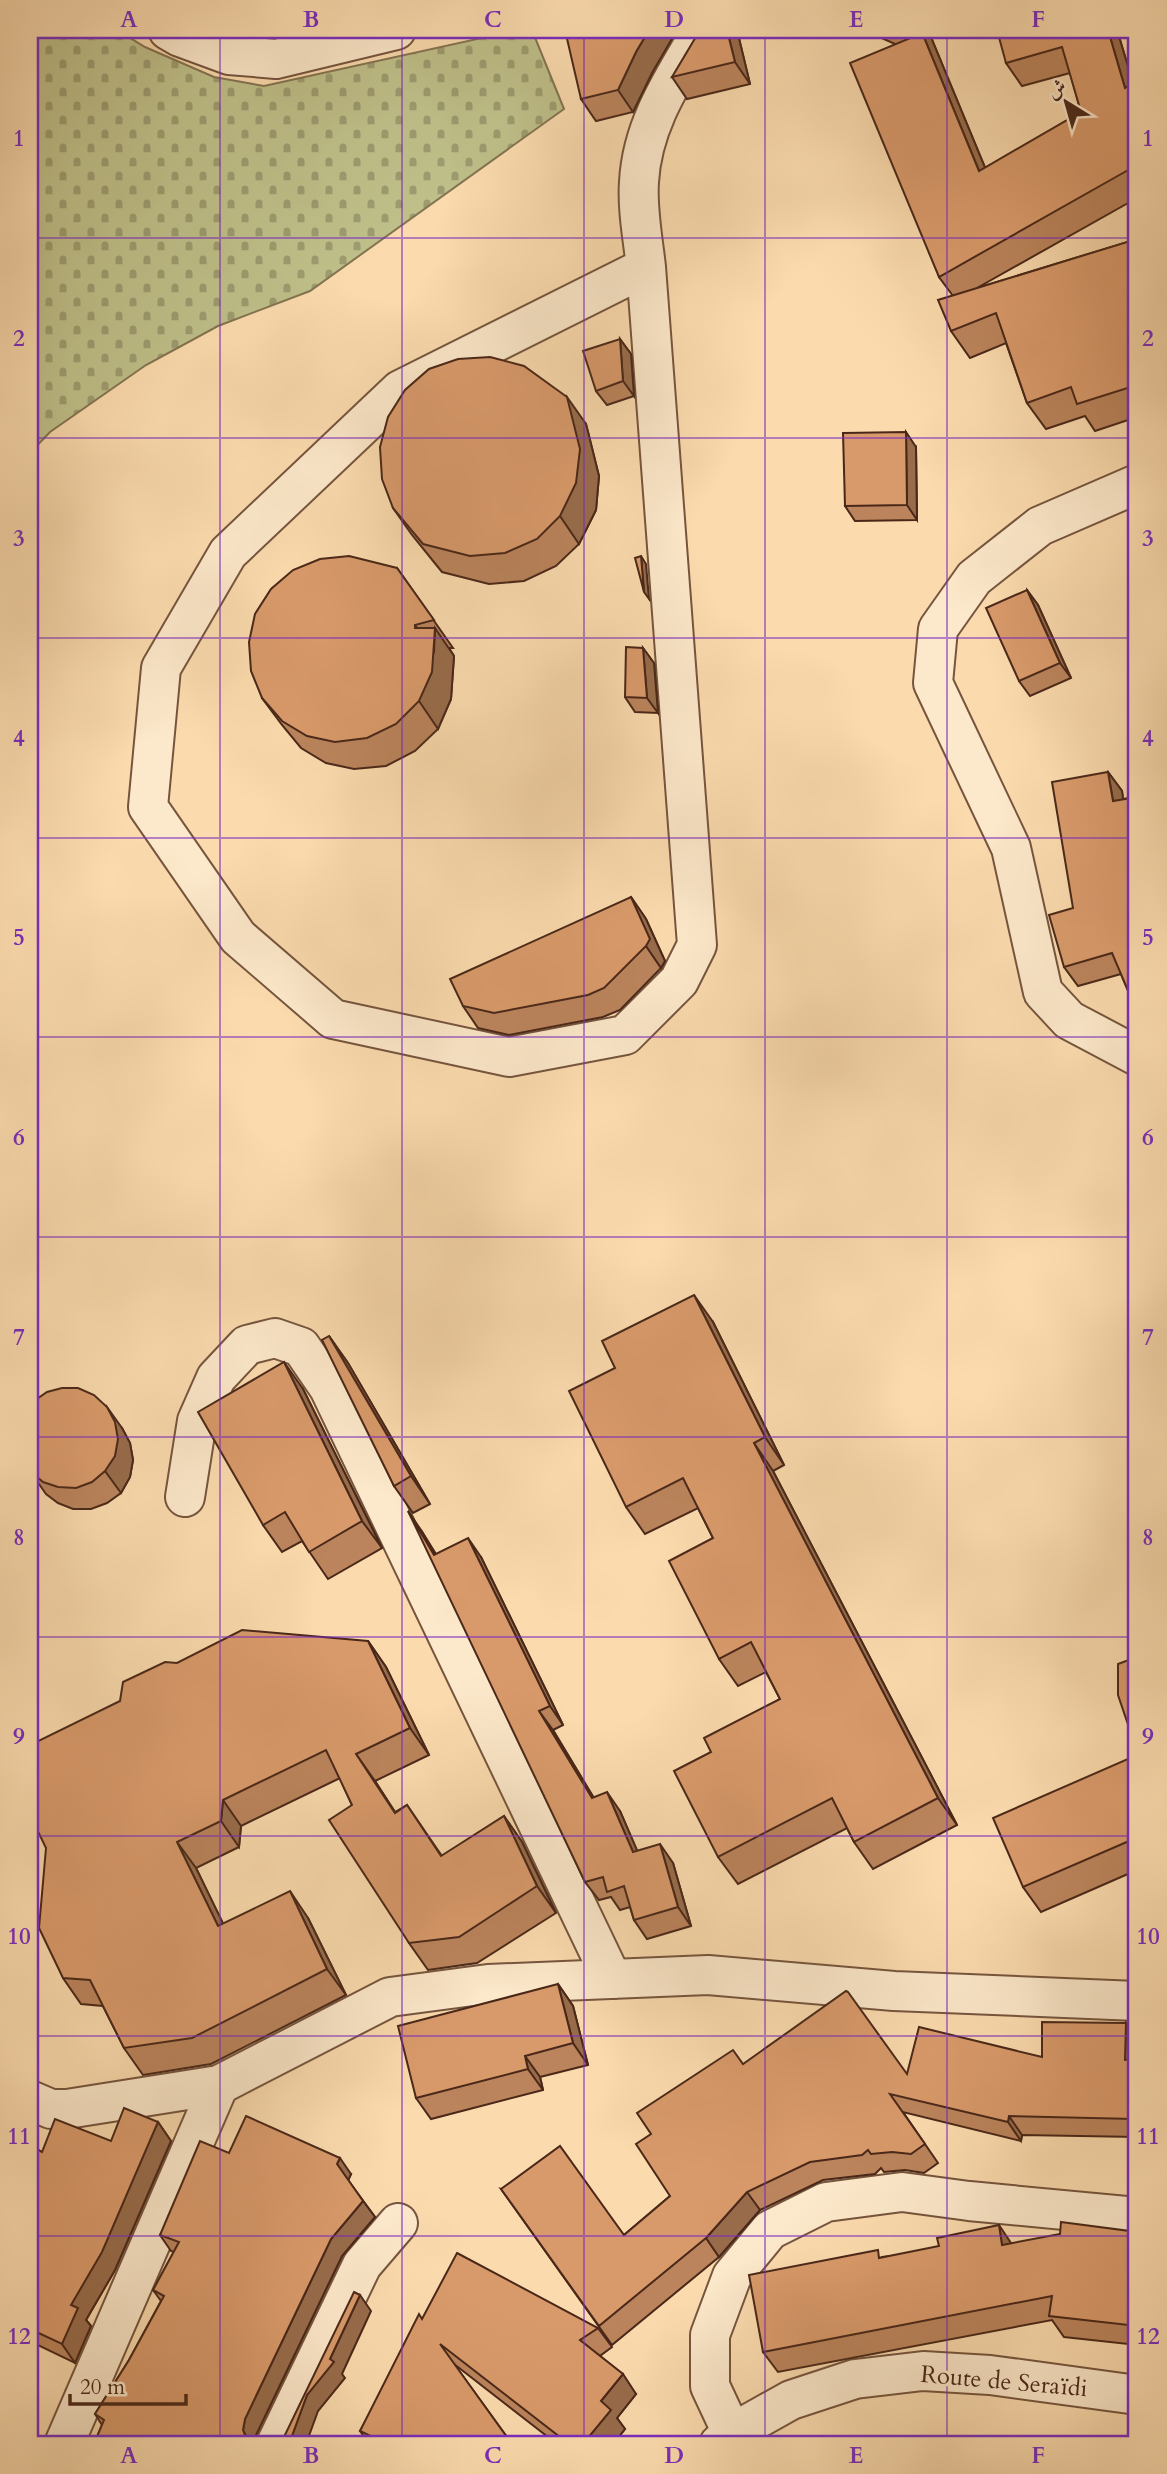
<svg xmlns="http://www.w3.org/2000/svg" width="1167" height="2474" font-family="Cardo,Amiri,serif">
<defs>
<pattern id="cemetery-stones" width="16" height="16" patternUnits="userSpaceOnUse" patternTransform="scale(1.75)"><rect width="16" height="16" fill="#bfc08a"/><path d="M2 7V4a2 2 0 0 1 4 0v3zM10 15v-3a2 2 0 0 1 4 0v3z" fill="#9d9c70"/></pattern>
</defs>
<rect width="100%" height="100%" fill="#fbdbae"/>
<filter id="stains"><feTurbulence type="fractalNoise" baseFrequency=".00286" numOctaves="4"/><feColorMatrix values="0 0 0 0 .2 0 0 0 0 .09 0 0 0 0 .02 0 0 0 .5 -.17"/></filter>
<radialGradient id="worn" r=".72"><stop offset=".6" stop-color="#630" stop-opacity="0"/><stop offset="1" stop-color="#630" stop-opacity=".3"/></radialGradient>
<!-- cemetery -->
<path fill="url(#cemetery-stones)" stroke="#847452" stroke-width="2" d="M30,30H117L145,47L214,77L264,86L518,30H532L564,109L310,291L218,326L146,365L50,432L30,453Z"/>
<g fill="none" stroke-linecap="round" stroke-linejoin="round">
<!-- minor casing -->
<g stroke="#76553e" stroke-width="42">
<g id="minor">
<path d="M168,30L180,37L229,55L276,59L396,30"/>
<path d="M646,267L400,390L228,553L161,668L148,807L238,937L333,1019L509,1057L625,1035L679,981L697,945L646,267C643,240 637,209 639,182C642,124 674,78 702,30"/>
<path d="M1137,484L1040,526L974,578L938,629L933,683L1011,848L1043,992L1069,1020L1137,1056"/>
<path d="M185,1497L197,1421L216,1378L247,1345L275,1338L301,1347L329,1388L612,1979"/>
<path d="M30,2100L51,2109H67L219,2085L390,1997L488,1984L708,1975L894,1991L1137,2001"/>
<path d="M732,2433L710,2386V2335L732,2276L770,2230L826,2202L902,2192L969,2201L1137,2217"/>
<path d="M64,2444L219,2085"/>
<path d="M276,2444L362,2265L398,2223"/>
<path d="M719,2444L732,2433L791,2400L855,2379L923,2371L990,2375L1137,2395"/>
</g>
</g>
<!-- minor -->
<use href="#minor" stroke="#fce8ca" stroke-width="38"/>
</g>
<!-- wall -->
<g fill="#bb845c" stroke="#4a2819" stroke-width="2">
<path d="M737,30L750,84L687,99L672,77Z"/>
<path d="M864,30H928L985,168L1081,112L1070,73L1022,86L1006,63L1117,30L1134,86L1137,91V198L977,288L1137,239V417L1095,431L1085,416L1046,429L1027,403L1006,343L970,358L951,331L953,296L939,277L895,44Z"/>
<path d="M652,73L633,112L596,121L581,99Z"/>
<path d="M620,339L631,354L634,396L607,405L596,391Z"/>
<path d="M586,424L599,476L596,510L579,544L556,566L524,581L489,584L442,572L412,535L393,508Z"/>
<path d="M916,447L917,520L855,521L845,506Z"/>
<path d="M397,568L453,648H449L454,656L451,699L438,729L415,751L386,766L354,769L326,763L301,748L282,725L262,698Z"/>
<path d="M1027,590L1038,605L1071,678L1030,696L1019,681Z"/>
<path d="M643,648L654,663L658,713L635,712L625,697Z"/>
<path d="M1108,772L1122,791L1123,799L1137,797V1004L1129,993L1121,974L1078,986L1064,967L1073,908Z"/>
<path d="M631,897L646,919L665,961L661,968L620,1010L603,1017L509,1035L478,1028L463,1006Z"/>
<path d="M713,1322L784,1465L773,1471L957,1825L873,1869L854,1842L847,1828L738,1884L718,1857L711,1752L780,1699L766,1672L738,1686L719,1659L713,1538L698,1508L645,1534L626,1507Z"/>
<path d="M329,1336L348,1363L430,1504L413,1513L394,1486Z"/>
<path d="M303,1389L382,1548L328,1579L302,1541L282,1552L263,1525Z"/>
<path d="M122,1428L130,1443L133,1460L130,1477L121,1493L107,1503L91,1509H73L58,1503L46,1494L30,1471Z"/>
<path d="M421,1530L436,1554L481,1557L563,1725L553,1730L594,1798L620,1811L637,1851L673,1863L691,1926L647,1939L634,1920L630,1907L620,1910L611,1897L599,1900L585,1882Z"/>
<path d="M368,1641L386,1667L429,1755L375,1781L395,1812L407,1805L442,1856L504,1816L522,1842L556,1913L477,1963L428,1970L409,1943L352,1805L340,1778L241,1826L239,1847L196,1868L223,1924L308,1918L346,1995L211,2064L143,2075L124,2048L103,2006L81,2004L63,1978L120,1701L177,1663Z"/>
<path d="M1137,1755V1870L1041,1912L1023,1887Z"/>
<path d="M558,1984L573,2006L588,2065L540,2077L543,2090L431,2119L416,2098Z"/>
<path d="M1126,2023L1137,2039V2137L1022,2135L1021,2141L903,2112L938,2163L924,2173L905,2170L884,2172L881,2168L875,2174L823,2180L760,2210L719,2257L612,2345L501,2189L624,2235L670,2196L743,2064L907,2074L1042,2057Z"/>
<path d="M158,2122L171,2141L115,2270L86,2320L91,2326L75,2363L38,2345L30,2361V2145L42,2152L111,2141Z"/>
<path d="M229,2153L351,2174L348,2180L375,2217L342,2256L256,2435L255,2444H94L102,2425L95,2414L129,2360L161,2301L153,2290L174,2252L171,2251L160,2235Z"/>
<path d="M1137,2232V2345L1064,2337L1052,2320L778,2372L763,2352L882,2257Z"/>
<path d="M422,2319L598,2328L612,2347L600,2356L636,2394L617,2418L625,2429L613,2444H557L454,2364L512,2444H369L360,2431Z"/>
</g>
<!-- shaded-wall -->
<g fill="#986c4b" stroke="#4a2819" stroke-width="2">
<path d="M649,30H677L652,73L633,112L618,90L636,52Z"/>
<path d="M727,30H737L750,84L735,62Z"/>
<path d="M921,30H928L996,194L979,171Z"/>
<path d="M1108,30H1117L1134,86L1137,93L1125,88Z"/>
<path d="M620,339L631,354L634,396L623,381Z"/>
<path d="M567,397L586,424L599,476L596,510L579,544L560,516Z"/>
<path d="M906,432L916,447L917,520L907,505Z"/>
<path d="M641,556L646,564L649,599L644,592Z"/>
<path d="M1027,590L1038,605L1071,678L1060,663Z"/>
<path d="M415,625L434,651L435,628L454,656L451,699L438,729L419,701Z"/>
<path d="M643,648L654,663L658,713L647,698Z"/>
<path d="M1108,772L1122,791L1126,820L1113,801Z"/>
<path d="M631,897L646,919L665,961L661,968L646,946Z"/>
<path d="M694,1295L713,1322L784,1465L765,1437Z"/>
<path d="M329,1336L348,1363L430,1504L411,1476Z"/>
<path d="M284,1362L303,1389L382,1548L362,1521Z"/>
<path d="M107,1407L122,1428L130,1443L133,1460L130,1477L121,1493L105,1471Z"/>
<path d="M754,1443L773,1471L957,1825L938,1798Z"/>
<path d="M408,1511L421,1530L447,1574L434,1555Z"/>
<path d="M468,1538L481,1557L563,1725L550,1706Z"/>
<path d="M368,1641L386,1667L429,1755L410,1728Z"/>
<path d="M539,1711L553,1730L605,1817L592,1798Z"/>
<path d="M356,1754L375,1781L413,1840L395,1813Z"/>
<path d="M607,1792L620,1811L646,1871L633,1852Z"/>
<path d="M223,1800L241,1826L239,1847L221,1821Z"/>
<path d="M504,1816L522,1842L556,1913L537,1886Z"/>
<path d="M177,1842L196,1868L237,1952L218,1926Z"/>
<path d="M660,1844L673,1863L691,1926L678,1907Z"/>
<path d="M290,1891L308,1918L346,1995L327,1969Z"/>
<path d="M558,1984L573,2006L588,2065L573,2043Z"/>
<path d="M1126,2023L1137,2039V2124L1134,2119L1125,2060Z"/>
<path d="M525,2056L540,2077L543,2090L528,2069Z"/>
<path d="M1009,2116L1022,2135L1021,2141L1008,2122Z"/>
<path d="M158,2122L171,2141L115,2270L86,2320L91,2326L75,2363L62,2344L71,2305Z"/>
<path d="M340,2158L351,2174L348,2181L337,2164Z"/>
<path d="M747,2192L760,2210L719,2257L706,2238Z"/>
<path d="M363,2201L375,2217L342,2256L256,2435L255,2444H250L243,2430L245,2419L331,2239Z"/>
<path d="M999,2225L1013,2246L1002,2245Z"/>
<path d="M360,2295L371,2311L342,2374L345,2378L318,2411L306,2444H289L307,2395L330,2359Z"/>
<path d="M30,2333L38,2345L30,2361Z"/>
<path d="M623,2374L636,2394L617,2418L625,2429L613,2444H583L601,2401Z"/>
<path d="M30,2405L33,2410L30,2417Z"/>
</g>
<!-- building -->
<g fill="#d99a6b" stroke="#4a2819" stroke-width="2">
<path d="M565,30H649L636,52L618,90L581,99Z"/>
<path d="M700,30H727L735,62L672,77Z"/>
<path d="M897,30H921L979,171L1081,112L1062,47L1006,63L997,30H1108L1125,88L1132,83L1137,93V165L939,277L850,63L913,37Z"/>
<path d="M1137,239V357L1136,358L1137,362V385L1077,404L1071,387L1027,403L996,313L951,331L938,300Z"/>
<path d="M620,339L623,381L596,391L583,351Z"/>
<path d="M490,357L524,366L567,397L580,449L576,483L560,516L537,539L505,553L470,556L423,544L393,508L382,479L380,447L388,417L405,390L429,369L458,359Z"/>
<path d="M906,432L907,505L845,506L843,433Z"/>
<path d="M349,556L397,568L434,620L415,625V628H435L432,672L419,701L396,724L367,738L335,742L307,736L282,721L262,698L251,671L249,642L255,614L271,589L293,570L320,559Z"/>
<path d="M641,556L644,592L635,558Z"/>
<path d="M1027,590L1060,663L1019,681L986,608Z"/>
<path d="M626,647L643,648L647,698L625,697Z"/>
<path d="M1108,772L1113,801L1137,797V989L1129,993L1112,953L1064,967L1049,915L1073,908L1052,782Z"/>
<path d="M631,897L650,939L646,946L604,988L588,995L494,1013L463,1006L450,979Z"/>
<path d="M694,1295L765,1437L754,1443L938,1798L854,1842L832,1798L718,1857L674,1771L711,1752L704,1738L780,1699L751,1642L719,1659L669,1561L713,1538L683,1478L626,1507L569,1391L615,1368L602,1341Z"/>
<path d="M329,1336L411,1476L394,1486L322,1340Z"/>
<path d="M284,1362L362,1521L309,1552L285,1512L263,1525L198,1412Z"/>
<path d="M62,1388H78L94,1395L107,1407L115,1422L118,1439L115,1456L105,1471L92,1482L76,1488L58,1487L43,1482L30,1471V1406L34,1401L47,1392Z"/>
<path d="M408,1511L434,1555L468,1538L550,1706L539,1711L592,1798L607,1792L633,1852L660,1844L678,1907L634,1920L624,1886L607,1892L603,1877L585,1882Z"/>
<path d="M242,1630L368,1641L410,1728L356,1754L395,1813L407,1805L441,1856L504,1816L537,1886L459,1937L409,1943L329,1820L352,1805L326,1750L223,1800L221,1821L177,1842L218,1926L290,1891L327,1969L192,2038L124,2048L90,1980L63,1978L39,1928L46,1848L30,1815V1745L120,1701L123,1682L165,1662L177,1663Z"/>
<path d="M1137,1657V1751L1118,1695V1664Z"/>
<path d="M1137,1755V1835H1136V1838L1023,1887L993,1818Z"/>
<path d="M558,1984L573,2043L525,2056L528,2069L416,2098L398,2026Z"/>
<path d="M846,1991L848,1992L907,2074L919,2027L1042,2057V2022L1126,2023L1125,2060L1135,2059L1134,2119L1009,2116L1008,2122L890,2094L925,2144L911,2154L892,2152L871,2154L868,2150L862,2155L810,2162L747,2192L706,2238L599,2326L501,2189L560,2146L624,2235L670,2196L636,2144L651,2134L637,2113L733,2050L743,2064Z"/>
<path d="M124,2108L158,2122L102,2252L71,2305L78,2308L62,2344L30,2329V2145L42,2152L55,2119L111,2141Z"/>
<path d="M246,2116L340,2158L337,2164L363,2201L331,2239L245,2419L243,2430L247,2441L251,2444H94L104,2420L95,2414L129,2360L164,2296L153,2290L179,2242L160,2235L200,2141L229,2153Z"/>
<path d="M1061,2222L1137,2232V2326L1049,2316L1052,2296L763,2352L749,2275L878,2250L879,2258L939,2246L937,2238L999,2225L1002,2245L1060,2234Z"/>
<path d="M457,2253L598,2328L580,2340L623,2374L601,2401L611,2410L583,2444H569L440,2344L512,2444H387L360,2431L419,2314L422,2319Z"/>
<path d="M354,2292L360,2295L330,2359L334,2362L307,2395L289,2444H278L284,2437Z"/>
</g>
<!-- grid -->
<path fill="none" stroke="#7b2cbf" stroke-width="2" stroke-opacity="0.55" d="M220,30V2444M402,30V2444M584,30V2444M765,30V2444M947,30V2444M30,238H1137M30,438H1137M30,638H1137M30,838H1137M30,1037H1137M30,1237H1137M30,1437H1137M30,1637H1137M30,1836H1137M30,2036H1137M30,2236H1137"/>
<g text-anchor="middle" stroke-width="6" stroke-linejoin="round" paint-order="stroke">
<!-- street labels -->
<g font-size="24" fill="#4a2819" stroke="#fce8ca">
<text transform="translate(1004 2381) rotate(5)" y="8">Route de Seraïdi</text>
</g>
</g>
<!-- margin -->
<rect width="1167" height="2474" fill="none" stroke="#fbdbae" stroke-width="77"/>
<!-- north arrow -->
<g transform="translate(1066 102) rotate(323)" stroke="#fce8ca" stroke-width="5" paint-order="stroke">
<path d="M0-5L12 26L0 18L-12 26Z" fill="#4a2819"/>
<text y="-10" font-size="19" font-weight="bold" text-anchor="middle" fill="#4a2819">ش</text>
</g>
<!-- scale -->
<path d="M70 2394v10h116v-10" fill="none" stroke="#4a2819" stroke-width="3.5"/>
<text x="80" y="2394" font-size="21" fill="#4a2819" stroke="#fce8ca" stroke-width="5" paint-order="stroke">20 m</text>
<rect x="38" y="38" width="1090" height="2398" fill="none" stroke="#7b2cbf" stroke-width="2.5"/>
<g font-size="23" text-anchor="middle" font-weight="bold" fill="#7b2cbf">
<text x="129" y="27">A</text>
<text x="311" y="27">B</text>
<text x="493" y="27">C</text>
<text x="674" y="27">D</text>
<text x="856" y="27">E</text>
<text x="1038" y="27">F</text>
<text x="19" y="146">1</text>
<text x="1148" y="146">1</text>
<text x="19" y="346">2</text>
<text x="1148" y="346">2</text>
<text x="19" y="546">3</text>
<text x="1148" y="546">3</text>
<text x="19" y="746">4</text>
<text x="1148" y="746">4</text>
<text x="19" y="945">5</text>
<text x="1148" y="945">5</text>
<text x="19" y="1145">6</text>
<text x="1148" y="1145">6</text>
<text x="19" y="1345">7</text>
<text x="1148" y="1345">7</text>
<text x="19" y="1545">8</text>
<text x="1148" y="1545">8</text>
<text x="19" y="1744">9</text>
<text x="1148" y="1744">9</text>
<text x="19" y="1944">10</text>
<text x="1148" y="1944">10</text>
<text x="19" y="2144">11</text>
<text x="1148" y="2144">11</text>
<text x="19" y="2344">12</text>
<text x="1148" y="2344">12</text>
<text x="129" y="2463">A</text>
<text x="311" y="2463">B</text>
<text x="493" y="2463">C</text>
<text x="674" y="2463">D</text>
<text x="856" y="2463">E</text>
<text x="1038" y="2463">F</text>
</g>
<rect width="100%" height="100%" filter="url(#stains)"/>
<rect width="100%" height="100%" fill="url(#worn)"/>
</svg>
